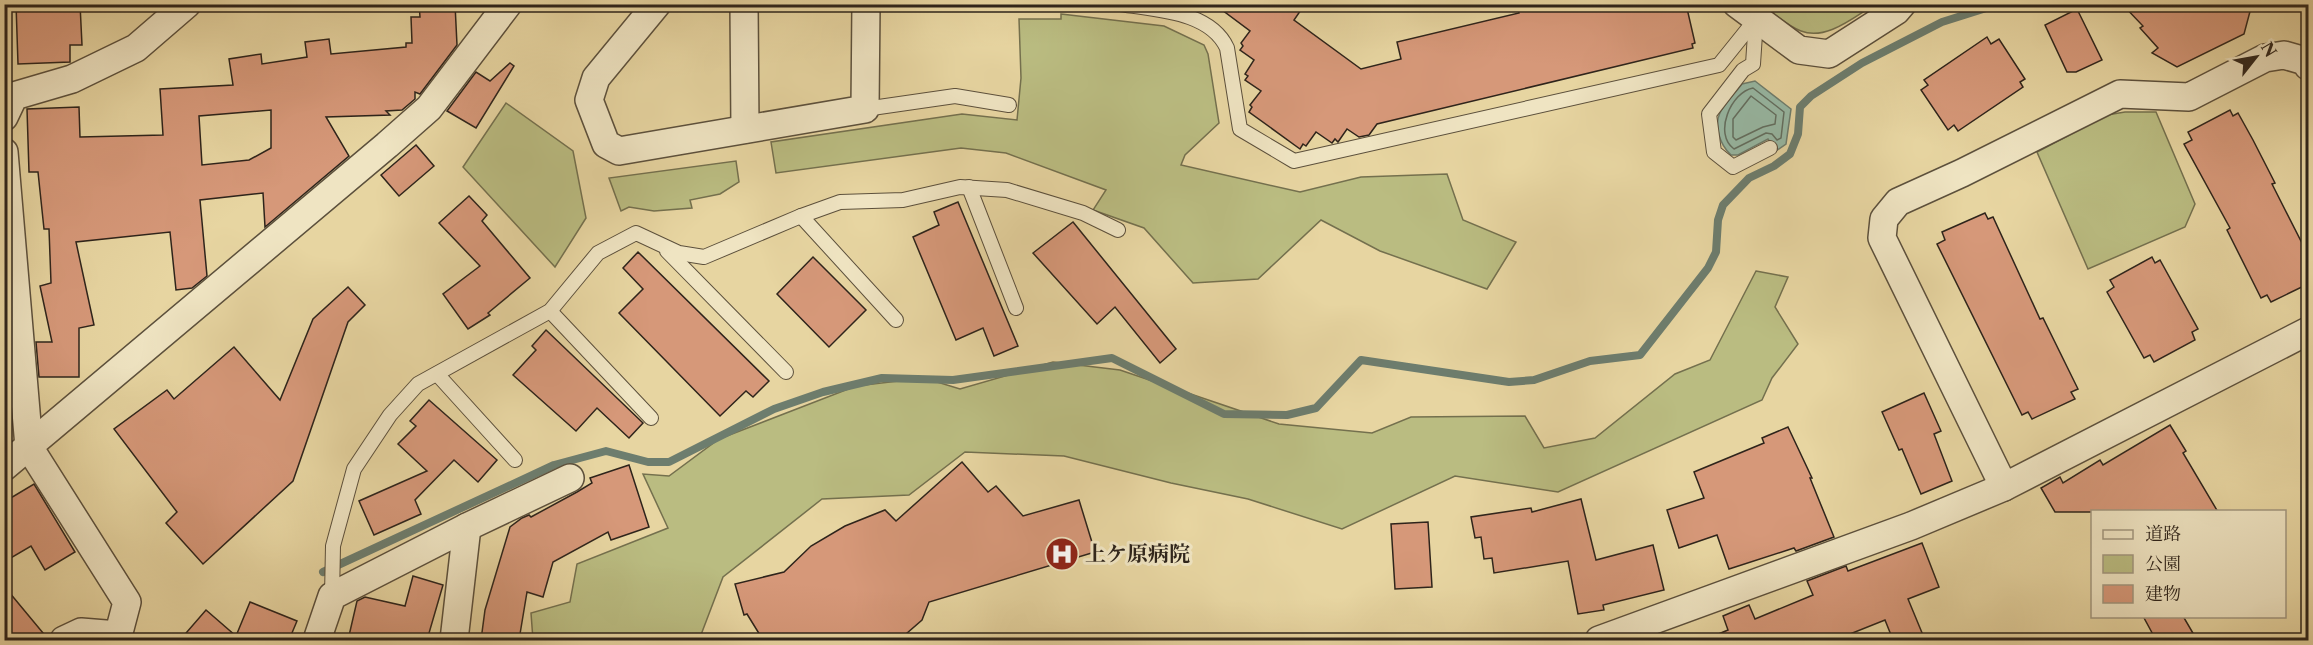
<svg xmlns="http://www.w3.org/2000/svg" width="2313" height="645" font-family="'Libre Caslon Text','Noto Serif JP',serif">
<rect width="100%" height="100%" fill="#e7d5a1"/>
<filter id="stains"><feTurbulence type="fractalNoise" baseFrequency=".00333" numOctaves="4"/><feColorMatrix values="0 0 0 0 .2 0 0 0 0 .09 0 0 0 0 .02 0 0 0 .5 -.17"/></filter>
<radialGradient id="worn" r=".72"><stop offset=".6" stop-color="#630" stop-opacity="0"/><stop offset="1" stop-color="#630" stop-opacity=".3"/></radialGradient>
<!-- green -->
<g fill="#babc81" stroke="#74704e" stroke-width="1.5">
<path d="M1762,5H1874C1854,17 1826,41 1801,31C1787,26 1774,13 1762,5Z"/>
<path d="M1061,14L1164,26L1204,45L1208,54L1219,123L1185,155L1181,165L1300,192L1361,177L1447,174L1463,220L1516,242L1487,289L1380,251L1321,220L1258,279L1193,283L1144,228L1093,210L1106,190L1006,153L961,148L776,173L771,142L962,114L1017,120L1021,78L1019,19H1061Z"/>
<path d="M506,103L573,151L586,218L555,267L463,167Z"/>
<path d="M2125,112H2156L2195,204L2185,227L2088,269L2037,152L2107,115Z"/>
<path d="M736,161L739,182L720,194L690,200L692,208L654,211L629,207L621,211L609,178Z"/>
<path d="M1756,271L1788,277L1775,307L1798,344L1772,378L1762,400L1558,492L1455,476L1342,529L1248,499L1171,483L1064,456L965,452L909,495L822,499L723,577L699,640H533L531,613L570,602L577,564L668,528L643,474L669,476L719,439L856,386L924,378L960,389L1053,362L1120,370L1279,424L1372,433L1411,417L1525,416L1544,448L1595,438L1675,374L1710,360Z"/>
</g>
<!-- water -->
<path fill="#97b9a5" stroke="#6d7d6e" stroke-width="1.5" d="M1755,81L1791,109L1786,144L1776,151L1768,139L1738,155H1731C1720,145 1713,125 1721,111C1727,101 1735,93 1742,84Z"/>
<g fill="none" stroke-linecap="round" stroke-linejoin="round">
<!-- shore -->
<g stroke="#626e60" stroke-width="1.5">
<path d="M1753,88L1784,112L1781,138L1777,140L1772,134L1766,133L1734,149C1713,134 1731,92 1753,88Z"/>
<path d="M1751,96L1776,115L1775,124L1763,127L1736,140L1733,137V119Z"/>
</g>
<!-- stream -->
<path stroke="#6d7d6e" stroke-width="8" d="M323,572L554,465L606,451L648,462H669L774,409L823,392L882,378L953,380L1112,358L1224,414L1287,415L1316,408L1361,360L1509,382L1534,380L1590,361L1640,355L1708,268L1716,252L1718,220L1723,205L1749,178L1774,166L1790,154L1798,134L1800,107L1811,96L1862,63L1942,22L1999,4"/>
</g>
<!-- building -->
<g fill="#d69879" stroke="#2e241b" stroke-width="1.5" fill-rule="evenodd">
<path d="M16,4H80L82,45H70V62L18,64Z"/>
<path d="M419,4H455L457,45L420,94L415,92V99L402,110L386,111L390,115L326,117L349,156L265,227L263,193L200,200L207,276L192,288L176,290L170,232L76,242L94,325L79,328V377H39L36,342H52L40,286L51,283L49,229H44L38,172H29L27,109L79,107L80,137L163,135L160,89L233,85L229,59L261,54L262,64L307,57L305,42L329,39L331,54L406,47V43H412L411,17H420ZM271,110V148L249,160L202,165L199,116Z"/>
<path d="M1214,4H1305L1294,20L1361,69L1401,59L1397,42L1519,13L1517,4H1686L1695,43L1692,44L1693,48L1377,124L1369,135L1359,137L1347,129L1338,142L1335,139L1332,143L1316,132L1306,146L1303,144L1300,149L1249,112L1252,107L1250,105L1261,91L1245,80L1248,76L1245,74L1254,60L1240,50L1243,46L1241,43L1250,31Z"/>
<path d="M2122,4H2252L2244,34L2177,67L2152,53L2158,48L2140,28L2143,26Z"/>
<path d="M2077,9L2102,60L2076,72H2067L2045,25Z"/>
<path d="M1987,37L1991,44L1999,39L2025,79L2020,82L2023,87L1958,131L1954,125L1948,130L1921,90L1928,85L1924,80Z"/>
<path d="M510,63L514,66L476,128L447,111L476,72L490,81Z"/>
<path d="M2230,110L2233,116L2238,113L2253,140L2275,183L2272,184L2308,255V284L2271,302L2267,295L2261,298L2227,230L2230,228L2184,144L2192,140L2188,132Z"/>
<path d="M416,145L434,166L399,196L381,175Z"/>
<path d="M469,196L487,215L482,221L530,278L488,313L490,315L468,329L443,294L480,266L439,223Z"/>
<path d="M958,202L1018,346L994,356L983,328L956,340L913,237L939,225L934,212Z"/>
<path d="M1985,213L1988,219L1993,217L2040,319L2043,318L2078,389L2071,392L2075,399L2032,419L2028,412L2022,415L1937,244L1945,240L1942,232Z"/>
<path d="M1073,222L1176,349L1160,363L1115,307L1097,324L1033,253Z"/>
<path d="M638,252L769,381L753,397L746,391L720,416L619,313L643,289L623,268Z"/>
<path d="M813,257L866,310L829,347L777,294Z"/>
<path d="M2152,257L2155,263L2160,260L2198,329L2192,332L2195,340L2154,362L2150,355L2144,358L2107,292L2114,287L2110,280Z"/>
<path d="M348,287L365,305L348,322L293,481L203,564L166,523L177,512L114,429L167,390L174,399L234,347L280,400L313,319Z"/>
<path d="M546,330L643,423L629,438L597,408L576,431L513,375L536,350L532,346Z"/>
<path d="M1924,393L1941,431L1934,434L1952,481L1921,494L1902,449L1899,450L1882,412Z"/>
<path d="M429,400L497,460L478,482L454,460L415,500L421,514L374,535L359,501L427,471L398,444L416,426L410,421Z"/>
<path d="M2170,425L2186,451L2183,453L2218,512H2055L2041,488L2060,477L2063,483L2100,460L2103,465Z"/>
<path d="M1788,427L1812,478H1810L1834,537L1796,551L1794,548L1729,569L1717,535L1679,548L1667,510L1704,498L1694,472L1764,443L1762,438Z"/>
<path d="M962,462L988,492L996,486L1023,516L1079,500L1095,552L929,602L922,620L899,640H763L747,614L744,615L735,584L784,572L811,546L845,526L885,510L896,521Z"/>
<path d="M629,465L649,527L611,540L608,532L553,562L543,597L527,592L519,640H481L485,610L510,527L522,518L529,515L531,517L577,492L592,483L590,478Z"/>
<path d="M34,484L75,552L45,570L31,546L4,562V502Z"/>
<path d="M1581,499L1596,560L1653,545L1664,590L1603,605L1604,610L1578,614L1568,561L1494,573L1492,558L1484,559L1481,537L1475,538L1471,517L1531,508L1532,512Z"/>
<path d="M1428,522L1432,587L1395,589L1391,524Z"/>
<path d="M1922,543L1939,587L1908,599L1925,640H1893L1885,620L1835,640H1704L1728,630L1723,616L1749,605L1755,619L1813,595L1807,581L1846,566L1848,571Z"/>
<path d="M413,576L443,585L427,640H348L357,601L365,597L405,606Z"/>
<path d="M4,586L48,639L49,640H13L4,630Z"/>
<path d="M250,602L297,621L289,640H180L206,610L236,636Z"/>
<path d="M2143,616H2183L2197,640H2156Z"/>
</g>
<g fill="none" stroke-linecap="round" stroke-linejoin="round">
<!-- service casing -->
<g stroke="#5c503c" stroke-width="16">
<g id="service">
<path d="M1121,4C1156,10 1210,11 1227,48L1240,129L1294,161L1719,65L1756,19"/>
<path d="M1756,19L1753,64L1743,70L1709,114L1714,152L1733,167L1770,148"/>
<path d="M865,109L955,96L1009,105"/>
<path d="M969,187L1016,308"/>
<path d="M801,216L896,320"/>
<path d="M667,251L786,372"/>
<path d="M550,311L651,418"/>
<path d="M437,374L515,460"/>
<path d="M332,596L333,546L354,469L390,415L418,384L550,311L598,253L636,233L679,253L704,257L801,216L840,202L903,200L960,187L1007,190L1083,213L1118,230"/>
</g>
</g>
<!-- minor casing -->
<g stroke="#5c503c" stroke-width="30">
<g id="minor">
<path d="M657,4L596,78L589,100L606,144L619,151L865,109L866,4"/>
<path d="M744,4L745,129"/>
<path d="M1737,4L1799,50L1829,54L1896,11L1902,4"/>
<path d="M4,117L14,96L72,79L136,48L187,4"/>
<path d="M4,152L29,447L127,602L117,640"/>
<path d="M4,467L387,145L429,108L508,4"/>
<path d="M2004,487L1882,238L1884,219L1898,202L1962,173L2120,94L2189,97L2265,58L2284,55L2305,61L2308,66"/>
<path d="M467,527L570,478"/>
<path d="M64,640L81,632L118,635"/>
<path d="M317,640L332,596L467,527L454,640"/>
<path d="M1599,640L1911,526L2004,487L2308,331"/>
</g>
</g>
<!-- service -->
<use href="#service" stroke="#efe4c2" stroke-width="14"/>
<!-- minor -->
<use href="#minor" stroke="#efe4c2" stroke-width="27"/>
</g>
<!-- icons -->
<defs>
<g id="hospital-disc" transform="scale(1.725)"><circle r="9.5" fill="#8f2418" stroke="#efe4c2"/><path d="M-5-5h3v3.5h4V-5h3V5h-3V1.5h-4V5h-3Z" fill="#fff"/></g>
</defs>
<g fill-rule="evenodd">
<use href="#hospital-disc" x="1062" y="554"/>
</g>
<g text-anchor="middle" stroke-width="6" stroke-linejoin="round" paint-order="stroke">
<!-- poi labels -->
<g font-size="21" font-weight="bold" fill="#2e241b" stroke="#efe4c2" text-anchor="start">
<text x="1085" y="561">上ケ原病院</text>
</g>
</g>
<!-- margin -->
<rect width="2313" height="645" fill="none" stroke="#e7d5a1" stroke-width="24"/>
<rect x="6" y="6" width="2301" height="633" fill="none" stroke="#2e241b" stroke-width="3"/>
<rect x="12" y="12" width="2289" height="621" fill="none" stroke="#2e241b" stroke-width="1.5"/>
<!-- legend -->
<rect x="2091" y="510" width="195" height="108" fill="#efe4c2" stroke="#a2977f" stroke-width="1.5"/>
<rect x="2103" y="530" width="30" height="9" fill="#efe4c2" stroke="#a2977f" stroke-width="1.5"/>
<text x="2145" y="540" font-size="18" fill="#2e241b">道路</text>
<rect x="2103" y="555" width="30" height="18" fill="#babc81" stroke="#a2977f" stroke-width="1.5"/>
<text x="2145" y="570" font-size="18" fill="#2e241b">公園</text>
<rect x="2103" y="585" width="30" height="18" fill="#d69879" stroke="#a2977f" stroke-width="1.5"/>
<text x="2145" y="600" font-size="18" fill="#2e241b">建物</text>
<!-- north arrow -->
<g transform="translate(2256 57) rotate(59)" stroke="#efe4c2" stroke-width="4.5" paint-order="stroke">
<path d="M0-4.5L10 22L0 15L-10 22Z" fill="#2e241b"/>
<text y="-9" font-size="16" font-weight="bold" text-anchor="middle" fill="#2e241b">N</text>
</g>
<rect width="100%" height="100%" filter="url(#stains)"/>
<rect width="100%" height="100%" fill="url(#worn)"/>
</svg>
